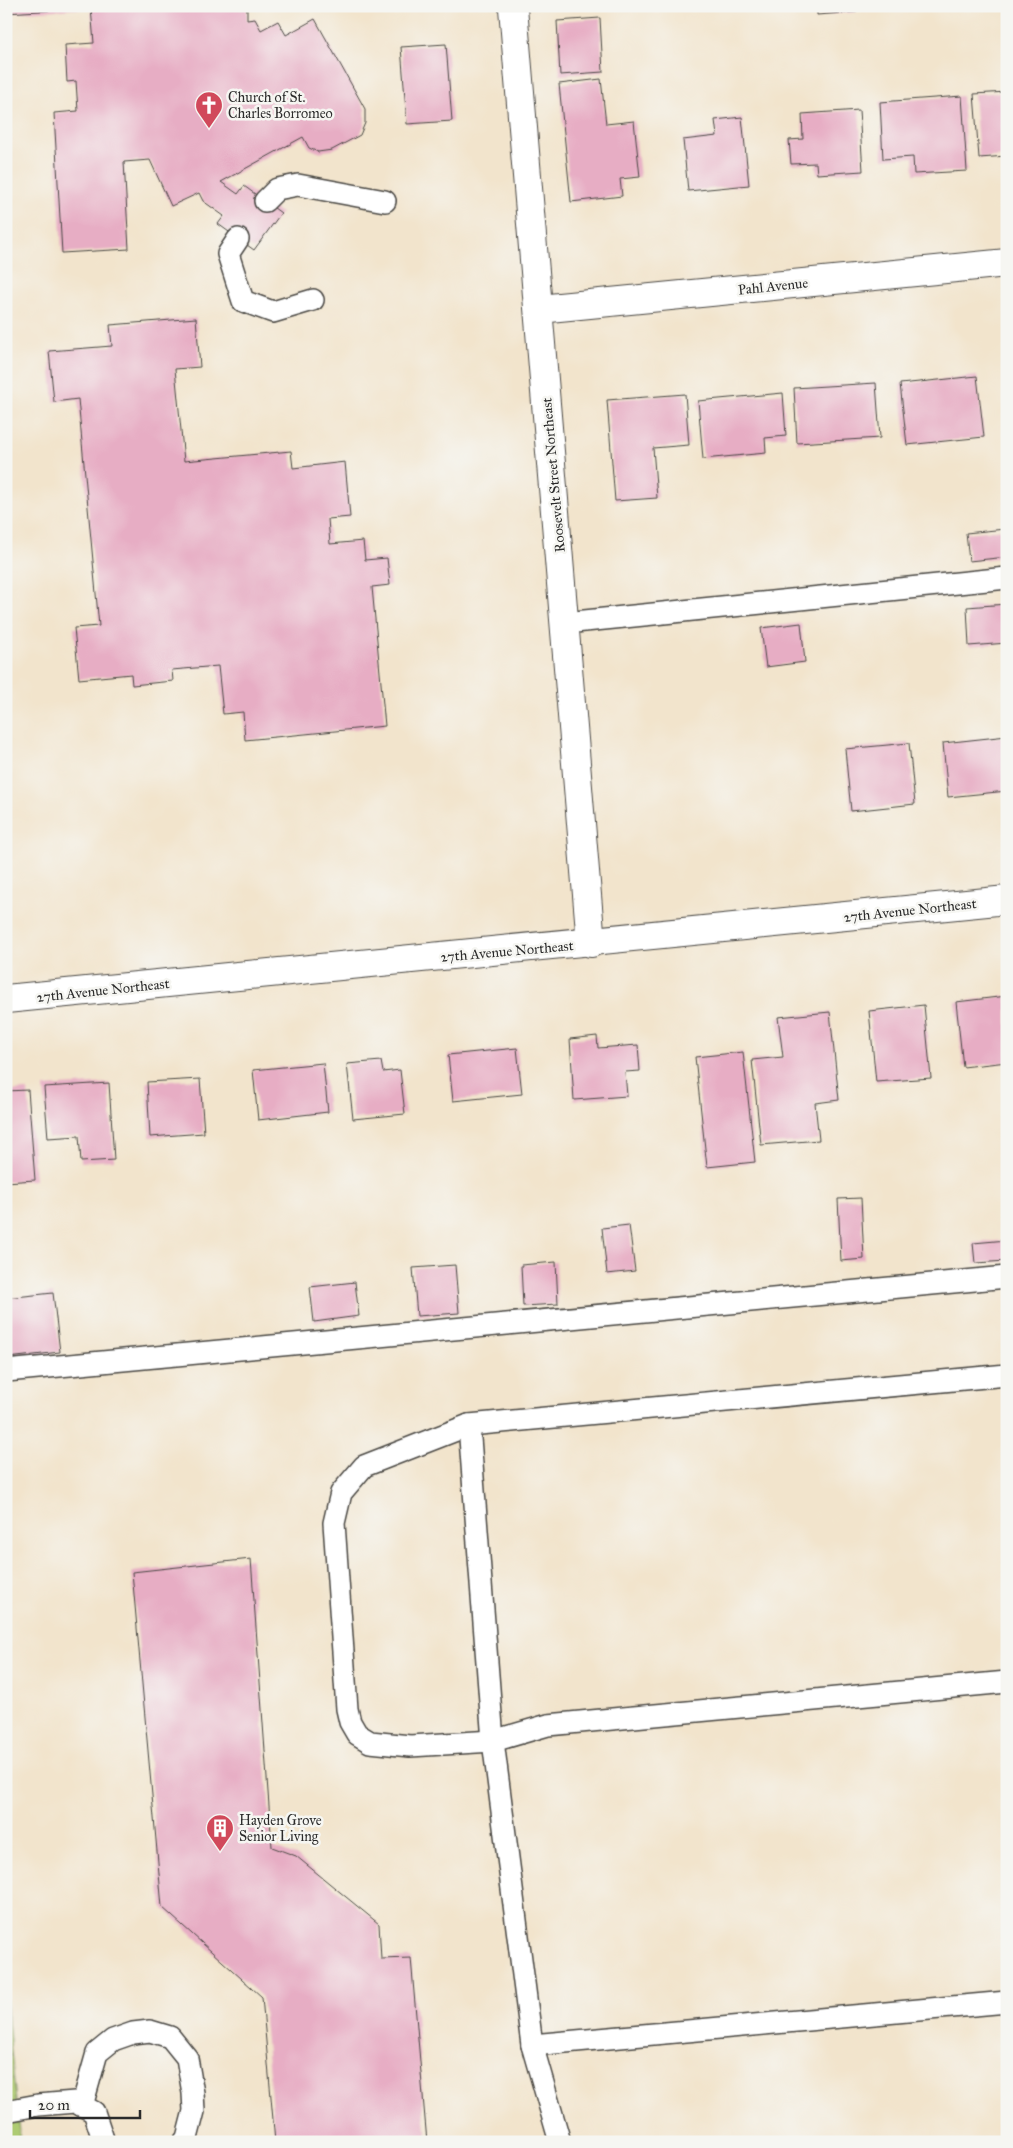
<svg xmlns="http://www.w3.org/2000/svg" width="1013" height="2148" font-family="'IM FELL Great Primer',serif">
<rect width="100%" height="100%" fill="#f6f6f2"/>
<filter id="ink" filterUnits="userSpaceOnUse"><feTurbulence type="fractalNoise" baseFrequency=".02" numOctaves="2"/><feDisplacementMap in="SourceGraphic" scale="10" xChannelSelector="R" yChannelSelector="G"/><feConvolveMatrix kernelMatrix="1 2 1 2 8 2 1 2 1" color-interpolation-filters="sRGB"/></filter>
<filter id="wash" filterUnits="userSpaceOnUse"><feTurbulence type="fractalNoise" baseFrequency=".0096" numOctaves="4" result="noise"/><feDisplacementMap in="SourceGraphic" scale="20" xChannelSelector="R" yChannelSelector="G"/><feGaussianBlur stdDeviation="1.12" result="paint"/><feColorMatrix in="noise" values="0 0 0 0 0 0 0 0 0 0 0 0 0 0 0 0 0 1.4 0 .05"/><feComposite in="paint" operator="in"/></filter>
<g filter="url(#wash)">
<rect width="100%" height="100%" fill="#f2e4cc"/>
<!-- green -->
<path fill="#aecb72" stroke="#6c7b4e" d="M6,1999L20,2142H6Z"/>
<g id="blocks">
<!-- building -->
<g fill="#e7adc4">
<path d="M6,6H247V20L255,19L261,30L278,21L286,35L315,19L365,109V123L360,135L332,150L318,152L309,148L303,137L221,182L238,194L244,186L281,213L254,250L218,224L224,216L203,201L199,193L171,206L150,160L124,162L129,249L62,253L54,113L78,111L76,81L67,82L65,45L94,43L91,8L6,13Z"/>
<path d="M817,6H855L856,12L817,15Z"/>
<path d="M600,18L603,72L560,75L557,21Z"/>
<path d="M446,44L452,121L407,124L401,47Z"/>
<path d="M601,79L606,124L634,121L640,177L620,179L622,196L571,202L559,84Z"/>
<path d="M1007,92V156L979,158L974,94Z"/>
<path d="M962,96L967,171L914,174L913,157L883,159L880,102Z"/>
<path d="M859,110L863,171L817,174L816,163L791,164L789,140L803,139L802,114Z"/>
<path d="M742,117L749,185L688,191L683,140L717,136L715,120Z"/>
<path d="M196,318L200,367L175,369L184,461L291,451L293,468L345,462L350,517L328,519L330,544L363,541L365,560L387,558L390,585L372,587L385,726L245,740L243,712L223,714L218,666L172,670L173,681L132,685L131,674L79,679L74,628L99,626L78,399L54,402L49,351L112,346L110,325Z"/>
<path d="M977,376L984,437L907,445L900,384Z"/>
<path d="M876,383L880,438L797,443L794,388Z"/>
<path d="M783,393L786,436L765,438L766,453L703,459L698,401Z"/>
<path d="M685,394L689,445L653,448L657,498L615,501L607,400Z"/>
<path d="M1005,529L1007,557L969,561L966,533Z"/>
<path d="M1007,604V643L969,646L967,607Z"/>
<path d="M801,623L805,662L766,667L761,628Z"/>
<path d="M1007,736V791L948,797L943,743Z"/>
<path d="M909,743L915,804L851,811L845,749Z"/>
<path d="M1007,996V1062L963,1067L956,1002Z"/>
<path d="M924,1005L931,1078L876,1082L869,1011Z"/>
<path d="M830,1012L839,1100L815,1103L819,1140L761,1145L752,1060L783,1057L778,1017Z"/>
<path d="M597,1036L598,1048L638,1045L640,1071L625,1072L627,1096L574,1100L570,1039Z"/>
<path d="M517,1048L522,1094L453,1101L448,1055Z"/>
<path d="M743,1052L755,1162L707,1167L695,1057Z"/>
<path d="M381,1061L383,1072L400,1070L405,1114L353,1119L347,1064Z"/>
<path d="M323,1063L328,1112L258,1120L253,1070Z"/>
<path d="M200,1079L204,1133L150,1137L147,1082Z"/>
<path d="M109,1083L114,1160L81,1162L79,1136L48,1138L44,1087Z"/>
<path d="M28,1090L35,1180L6,1182V1091Z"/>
<path d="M861,1198L864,1259L841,1261L838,1199Z"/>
<path d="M629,1225L635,1271L607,1274L602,1228Z"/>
<path d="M1007,1240V1261L975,1263L973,1243Z"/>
<path d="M556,1262L558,1304L523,1306L521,1265Z"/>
<path d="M455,1265L459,1313L417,1316L413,1268Z"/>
<path d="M355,1282L359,1316L314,1322L310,1287Z"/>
<path d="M53,1293L60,1352L8,1358L6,1298Z"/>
<path d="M251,1559L272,1847L296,1856L379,1924L381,1959L411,1958L427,2142H275L262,1997L162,1907L132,1572Z"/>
</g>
</g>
</g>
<g filter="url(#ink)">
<use href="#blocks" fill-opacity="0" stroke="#494743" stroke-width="1"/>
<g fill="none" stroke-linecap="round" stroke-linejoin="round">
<!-- lane casing -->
<g stroke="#494743" stroke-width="24">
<g id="lane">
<path d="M265,201L277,189L298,185L385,201"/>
<path d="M238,239L228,254L243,301L273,312L313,300"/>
<path d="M565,623L1007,578"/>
<path d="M6,1371L1007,1277"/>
<path d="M1007,1375L469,1425L364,1466L341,1493L334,1523L347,1709L350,1722L357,1734L370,1742L410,1746L493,1741L548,1725L1007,1682"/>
<path d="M469,1425L493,1741L532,2045L560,2142"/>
<path d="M532,2045L1007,2002"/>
<path d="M82,2106L97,2053L113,2040L133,2033L150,2031L170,2037L187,2058L193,2093L194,2111L187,2138L184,2142"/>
<path d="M6,2111L38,2105L75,2102L94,2112L104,2142"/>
</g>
</g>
<!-- street casing -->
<g stroke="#494743" stroke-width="30">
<g id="street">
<path d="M513,8L591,943"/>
<path d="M539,309L1007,263"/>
<path d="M6,999L1007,900"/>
</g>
</g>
<!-- lane -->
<use href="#lane" stroke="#fff" stroke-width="21"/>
<!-- street -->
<use href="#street" stroke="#fff" stroke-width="28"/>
</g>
</g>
<!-- icons -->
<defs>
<g id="church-pin" transform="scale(1.4375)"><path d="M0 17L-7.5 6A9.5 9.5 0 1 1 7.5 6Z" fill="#d1495b" stroke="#f6f6f2"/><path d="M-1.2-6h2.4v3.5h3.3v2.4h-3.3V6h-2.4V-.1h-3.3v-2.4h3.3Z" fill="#fff"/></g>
<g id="building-pin" transform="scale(1.4375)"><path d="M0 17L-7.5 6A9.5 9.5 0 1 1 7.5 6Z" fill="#d1495b" stroke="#f6f6f2"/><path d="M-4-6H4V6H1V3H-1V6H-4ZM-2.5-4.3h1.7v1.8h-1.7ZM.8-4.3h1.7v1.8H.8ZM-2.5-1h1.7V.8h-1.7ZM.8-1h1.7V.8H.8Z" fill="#fff"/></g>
</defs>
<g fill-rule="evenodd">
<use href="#church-pin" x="209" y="105"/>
<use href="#building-pin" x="220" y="1828"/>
</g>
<g text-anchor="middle" stroke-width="5" stroke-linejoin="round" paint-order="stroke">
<!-- poi labels -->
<g font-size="14" fill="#2b2b2b" stroke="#f6f6f2" text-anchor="start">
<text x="228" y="102">Church of St.<tspan x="228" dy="16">Charles Borromeo</tspan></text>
<text x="239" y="1825">Hayden Grove<tspan x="239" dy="16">Senior Living</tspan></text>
</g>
<!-- street labels -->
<g font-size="14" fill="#2b2b2b" stroke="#f6f6f2">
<text transform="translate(773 286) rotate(-6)" y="5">Pahl Avenue</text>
<text transform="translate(553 475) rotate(-95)" y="5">Roosevelt Street Northeast</text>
<text transform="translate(910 910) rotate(-6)" y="5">27th Avenue Northeast</text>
<text transform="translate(507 951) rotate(-5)" y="5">27th Avenue Northeast</text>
<text transform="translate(103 990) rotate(-6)" y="5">27th Avenue Northeast</text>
</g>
</g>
<!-- margin -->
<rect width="1013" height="2148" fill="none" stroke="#f6f6f2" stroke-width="25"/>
<!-- scale -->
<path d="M30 2110v8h110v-8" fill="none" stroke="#2b2b2b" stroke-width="2.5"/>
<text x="38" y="2110" font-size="15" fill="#2b2b2b" stroke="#f6f6f2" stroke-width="4" paint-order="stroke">20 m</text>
</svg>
